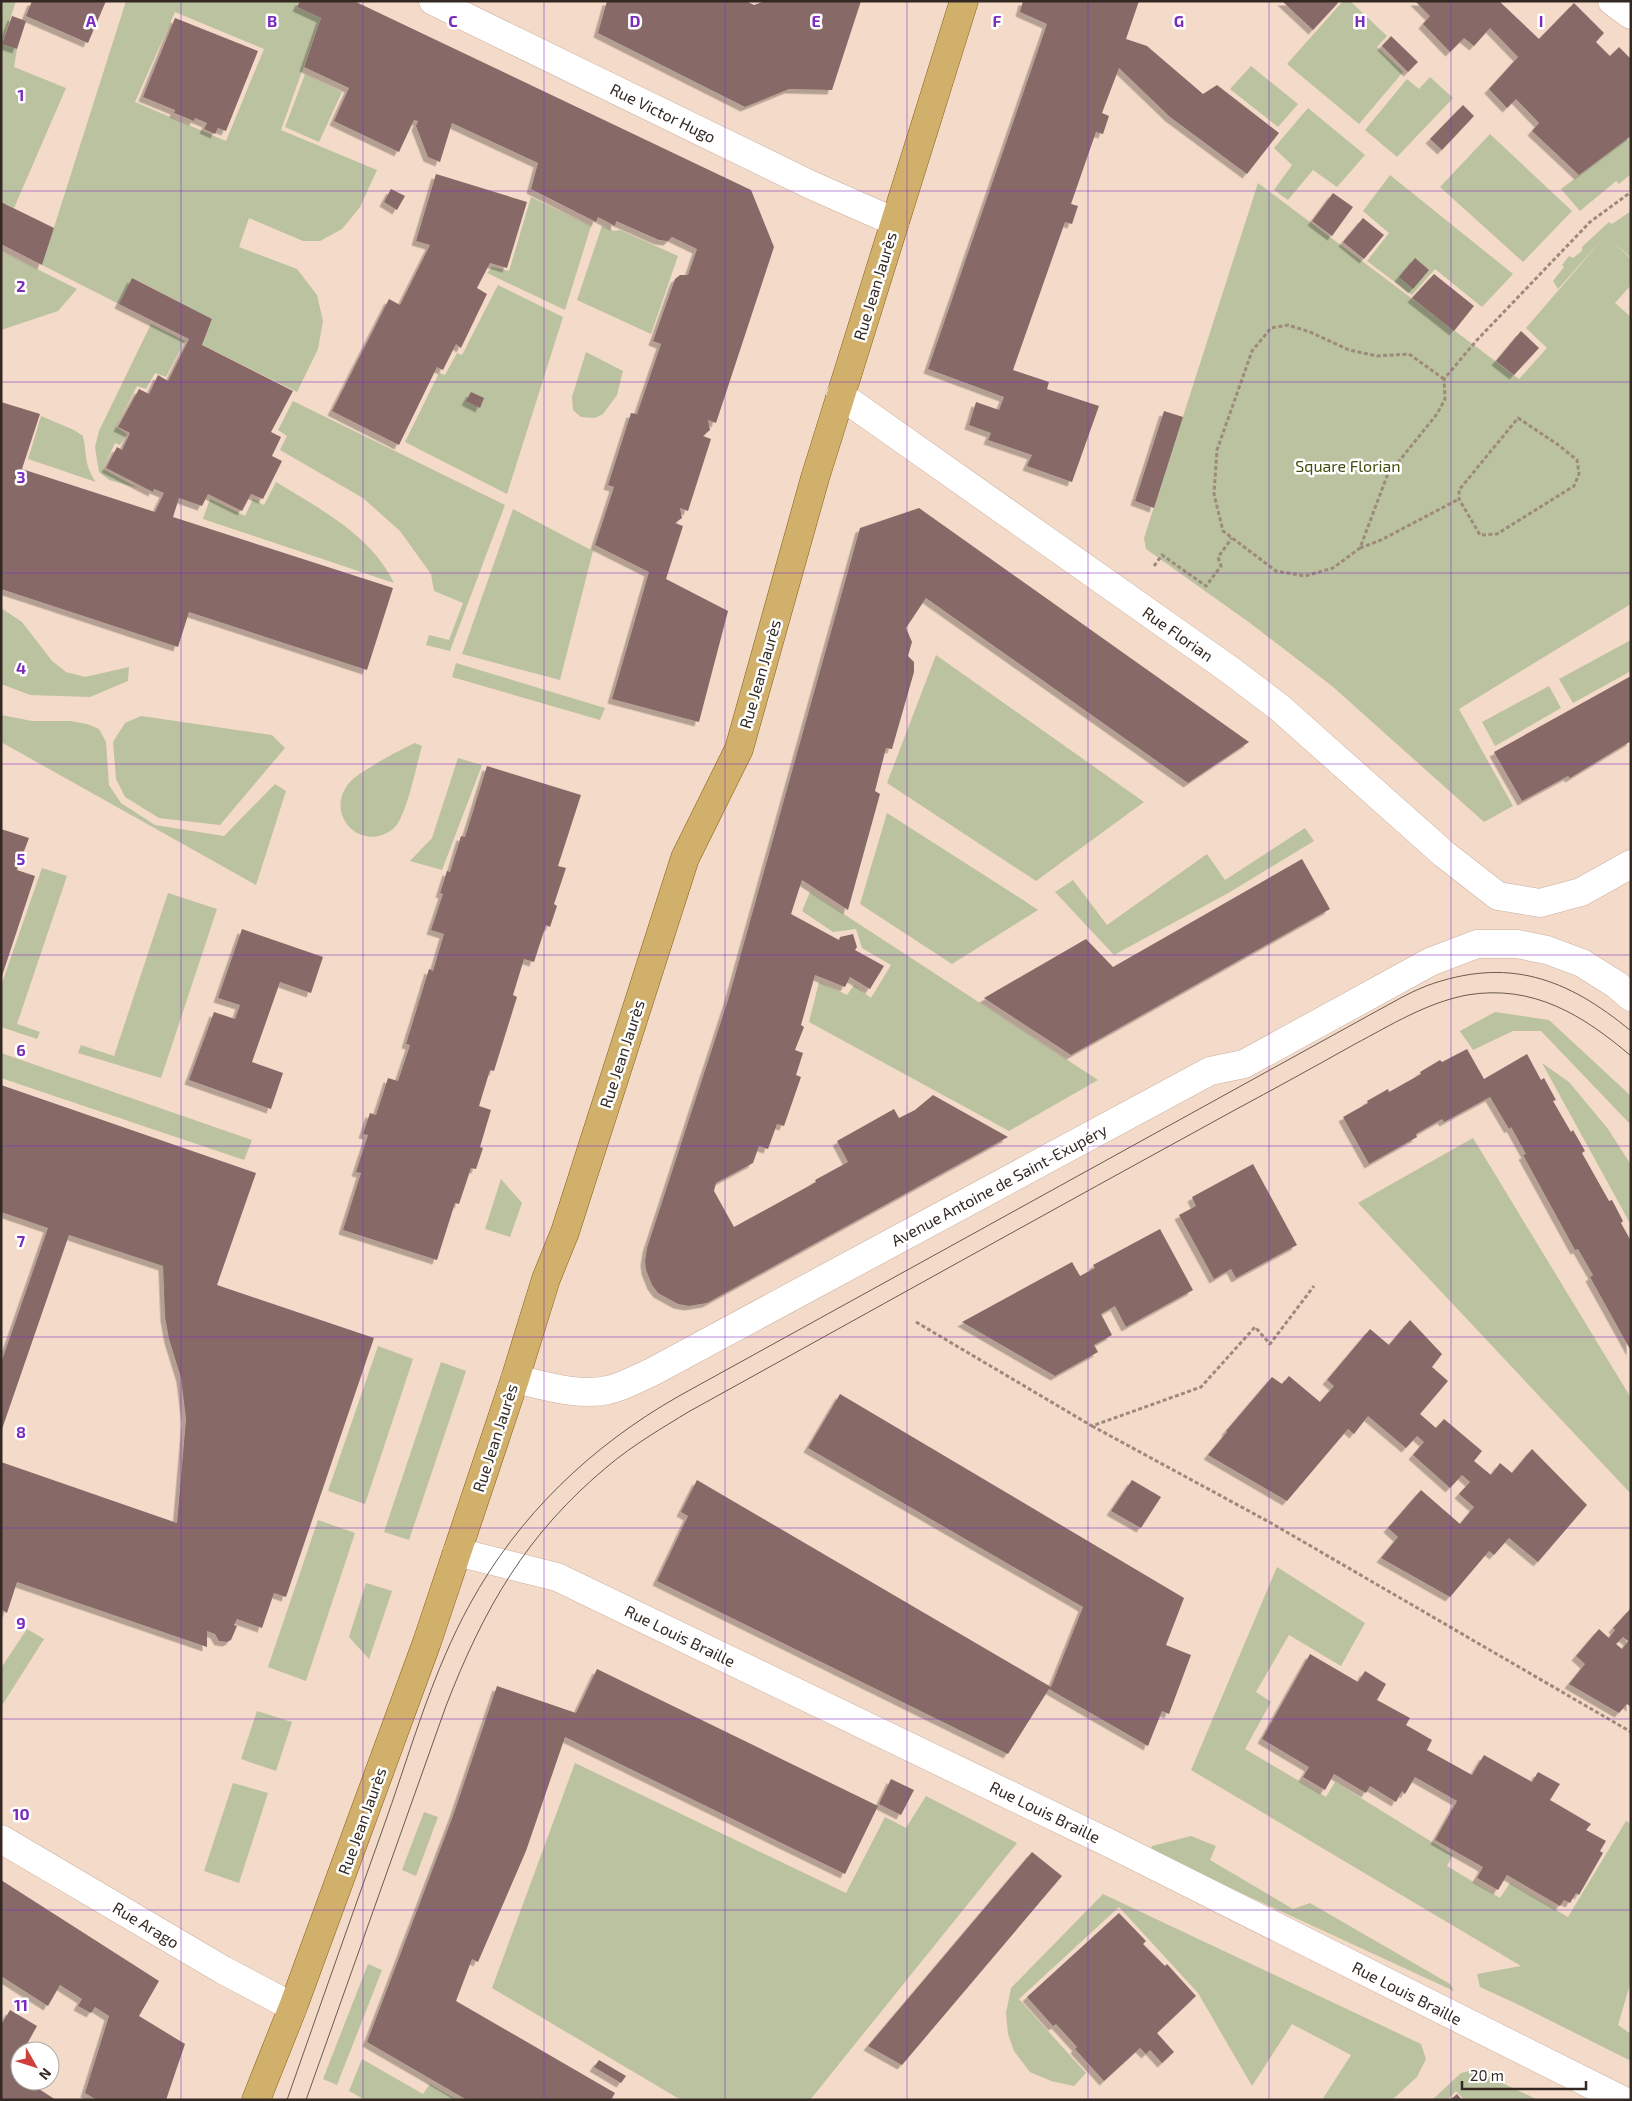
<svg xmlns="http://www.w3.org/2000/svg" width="1632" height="2101" font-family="'Exo 2',sans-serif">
<defs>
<filter id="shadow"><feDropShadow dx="-4.5" dy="4.5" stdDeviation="0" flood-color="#0004"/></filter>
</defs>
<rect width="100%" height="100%" fill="#f4dac8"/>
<!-- green -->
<g fill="#bbc29f" fill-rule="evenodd">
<path d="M1,1H16L2,44L17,49L14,67L66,88L14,208L1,202Z"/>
<path d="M126,1H300L297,7L321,18L281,130L377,170L360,207L342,229L320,241H303L249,218L239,247L297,269L317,295L323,321L318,349L297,392L202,345L212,319L132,278L119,304L42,265ZM175,12L264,49L226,141L135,102Z"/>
<path d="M1343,1H1350L1387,36L1377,47L1403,72L1359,124L1287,64Z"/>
<path d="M1251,66L1298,104L1278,127L1230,89Z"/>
<path d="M305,74L342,92L319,142L285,127Z"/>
<path d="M1430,77L1453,98L1397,157L1365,130L1407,79L1419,89Z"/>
<path d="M1308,108L1365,155L1337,187L1313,170L1288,200L1274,190L1292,165L1274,148Z"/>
<path d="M1490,134L1572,211L1523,262L1440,187Z"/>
<path d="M1631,136V174L1619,184L1616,181L1580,211L1561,189Z"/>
<path d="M1390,175L1513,274L1482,307L1435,269L1412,295L1367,261L1389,233L1363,211Z"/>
<path d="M1258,183L1519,379L1547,348L1526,328L1606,235L1558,289L1553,281L1564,267L1562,265L1569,256L1573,258L1582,251V247L1609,222L1612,224L1631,211V258L1609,238L1631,259V285L1615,303L1631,317V604L1459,709L1513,806L1484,822L1332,686L1250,623L1146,549L1144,538Z"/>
<path d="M531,197L591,226L565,310L487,273L492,267L509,271Z"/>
<path d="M602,226L614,231L620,230L678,256L651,334L577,300Z"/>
<path d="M1,251L77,289L58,311L1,330Z"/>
<path d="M498,285L563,317L507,494L405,442L439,373L445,375L457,353L462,355Z"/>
<path d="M151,324L185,341L166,377L155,373L146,389L137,386L116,427L127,434L120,445L115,443L103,469L138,488L109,480L99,472L95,447L99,431Z"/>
<path d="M586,352L623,371L617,395L603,414L595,418L581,417L573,410L572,397Z"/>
<path d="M293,401L505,505L450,651L426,645L429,635L449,640L463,603L434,591L431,574L400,531L363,498L280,450L287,436L278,430Z"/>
<path d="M41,416L74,430L83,436C87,455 84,465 96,482L28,459Z"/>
<path d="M276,482C320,509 371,535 394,583L203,519L210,499L245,516L253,499L264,505Z"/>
<path d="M513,509L593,551L560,680L462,654Z"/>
<path d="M1,608L22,622L52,661L66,672L85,677L129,667L128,681L90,697L30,695L1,684Z"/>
<path d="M1631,640V671L1573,703L1559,679Z"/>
<path d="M936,655L1144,802L1036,881L887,783Z"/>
<path d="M456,663L605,708L600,720L452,677Z"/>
<path d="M1549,686L1561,708L1495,746L1482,722Z"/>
<path d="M1,715L32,721H70L87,724L99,729L106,742L109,785L121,803L155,825L224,836L275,784L286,791L256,885L1,742Z"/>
<path d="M141,716L272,735L285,748L220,825L159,818L125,797L116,779L113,742L125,723Z"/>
<path d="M415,743L422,746C417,763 406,818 394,828C362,855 322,814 350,782C357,773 403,748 415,743Z"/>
<path d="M458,758L482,765L442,870L410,861L432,838Z"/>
<path d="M887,813L1023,900L1038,910L952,964L860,904Z"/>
<path d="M1305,828L1314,841L1230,892L1114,955L1055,892L1073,880L1107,925L1207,854L1225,880Z"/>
<path d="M42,868L67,876L17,1024L40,1032L37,1039L1,1027V986Z"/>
<path d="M810,892L1098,1080L1009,1131L809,1022L819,982L847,995L854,985L871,998L891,965L862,948L856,929L833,932L802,911Z"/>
<path d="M168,893L217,909L161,1078L78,1053L81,1045L114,1056Z"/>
<path d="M1495,1012L1549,1020L1631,1096V1125L1541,1031H1513L1473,1050L1460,1031Z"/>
<path d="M1,1053L252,1140L244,1160L1,1078Z"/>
<path d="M1542,1063L1569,1082L1608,1129L1631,1165V1225Z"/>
<path d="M1473,1138L1631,1398V1494L1358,1203Z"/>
<path d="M501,1179L522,1203L510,1237L485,1229Z"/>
<path d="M378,1346L413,1359L365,1504L328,1491Z"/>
<path d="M441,1362L466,1371L409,1540L384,1532Z"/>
<path d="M318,1520L355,1533L306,1681L268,1667Z"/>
<path d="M1277,1567L1365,1623L1341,1666L1289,1635L1256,1692L1271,1702L1245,1749L1326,1797L1335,1782L1453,1855L1447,1866L1500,1898L1510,1883L1568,1917L1626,1821L1631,1824V1981L1618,2025L1631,2034V2061L1517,2004L1480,1987L1477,1974L1521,1966L1191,1770Z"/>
<path d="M366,1583L392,1591L369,1659L349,1637Z"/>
<path d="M27,1629L44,1639L1,1707V1668Z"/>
<path d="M257,1711L292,1722L276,1771L241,1759Z"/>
<path d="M575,1763L846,1893L885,1817L906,1828L926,1796L1017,1843L810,2100H681L492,1988Z"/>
<path d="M233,1783L268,1793L239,1883L204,1871Z"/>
<path d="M424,1812L438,1817L416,1876L402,1870Z"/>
<path d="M1191,1836L1216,1846L1210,1860L1293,1909L1310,1903L1450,1984L1454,1991L1150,1851L1152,1846Z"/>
<path d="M1103,1894L1421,2044L1426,2059L1417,2077L1392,2100H1322L1351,2055L1292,2024L1252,2086L1198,1993L1119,1907L1019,1999L1086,2073L1074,2086L1051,2081L1030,2072L1014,2051L1008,2034L1006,2013L1011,1988Z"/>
<path d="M368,1964L382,1970L337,2085L323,2079Z"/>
<path d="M362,2059L423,2094L430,2084L457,2100H365L349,2091Z"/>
<path d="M1475,2070L1538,2100H1464L1456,2091L1447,2100H1432L1461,2073Z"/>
</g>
<!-- building -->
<g fill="#876968" fill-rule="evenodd" filter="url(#shadow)">
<path d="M32,1H106L88,43L26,16Z"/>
<path d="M300,1H354L751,190L774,247L716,423L708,420L710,430L703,436L711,439L688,511L680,508L682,518L675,523L683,526L666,579L728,611L699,722L612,699L649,572L595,545L614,487L608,485L631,413L637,414L661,344L653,341L675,279L680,275H688L697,249L672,237L668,241L659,240L616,221L615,226L598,217L596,222L531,189L538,163L452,123L440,162L428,157L416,126L418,121L414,120L399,152L334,121L349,88L304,67L321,18L297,7Z"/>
<path d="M607,1H746L754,5L765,1H861L832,90L789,89L745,107L598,33Z"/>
<path d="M1023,1H1139L1126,39L1147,46L1203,94L1217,85L1279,133L1247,174L1170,117L1119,68L1102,113L1109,116L1103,134L1096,132L1071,204L1078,206L1072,224L1065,222L1013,370L1049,382L1047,389L1099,406L1072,482L1027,466L1032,455L988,440L991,433L969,425L976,402L999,410L1004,397L928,369L1047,24L1020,12Z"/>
<path d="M1282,1H1336L1338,3L1313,30Z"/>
<path d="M1415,1H1499L1539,39L1574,3L1604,33L1596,42L1610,56L1619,47L1631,59V136L1579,175L1532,131L1539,123L1516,99L1507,108L1489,89L1518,57L1490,28L1474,46L1464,38L1450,52L1423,24L1430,16Z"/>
<path d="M12,16L26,21L17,49L2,44Z"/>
<path d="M175,18L258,51L226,131L218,128L215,134L204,129L207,123L195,118L194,121L174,113L175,110L143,97Z"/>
<path d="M1391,36L1418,62L1408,72L1382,46Z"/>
<path d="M1463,105L1474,116L1442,150L1430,139Z"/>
<path d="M436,174L527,202L507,268L490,263L477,288L487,294L461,348L456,344L443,370L437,367L399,445L332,411L389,299L400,305L430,245L416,241Z"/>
<path d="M391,189L405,196L397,210L384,202Z"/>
<path d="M1333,193L1353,207L1332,236L1312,221Z"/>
<path d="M1,202L54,228L42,265L1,244Z"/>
<path d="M1363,218L1384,235L1364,259L1343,242Z"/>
<path d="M1415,258L1429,270L1413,289L1399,277Z"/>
<path d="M1434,274L1474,306L1454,331L1412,298Z"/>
<path d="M132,278L212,319L202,345L293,391L271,432L281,437L272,456L282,461L263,499L251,494L242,511L208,494L202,506L179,498L173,517L393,588L367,670L189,612L178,647L1,589V402L40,414L22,469L155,512L164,493L154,489L153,492L106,468L117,447L122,450L130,433L118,427L139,389L149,394L158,375L168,381L189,339L119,304Z"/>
<path d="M1521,331L1539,348L1514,375L1496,361Z"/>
<path d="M471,392L484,398L480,408L466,401Z"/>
<path d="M1164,411L1183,417L1154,508L1135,501Z"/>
<path d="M919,508L1249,742L1188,783L926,598L906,628L912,642L908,656L914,662V672L892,749L886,748L875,791L880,794L848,910L802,880L791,914L839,940L840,937L853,934L857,947L855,950L884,966L870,989L850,977L845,987L815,975L801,1025L804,1027L795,1050L803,1053L796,1075L801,1077L784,1126L777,1124L768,1149L759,1146L753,1163L716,1183L714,1191L734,1227L816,1182L815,1180L848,1162L837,1141L894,1109L899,1118L915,1110L933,1095L1008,1137L707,1303L689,1306L678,1304L658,1293L652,1285L646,1270L645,1261L647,1248L728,1000L860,528Z"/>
<path d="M1631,676V741L1570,778L1568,776L1522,801L1494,752Z"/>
<path d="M487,766L581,795L558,866L566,868L554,904L557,906L550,927L546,925L534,962L524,959L513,995L517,997L494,1071L490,1070L479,1106L491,1110L480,1147L483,1148L476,1169L471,1168L459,1204L455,1203L437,1260L343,1230L361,1173L356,1172L368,1135L363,1134L370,1113L376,1115L388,1078L398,1081L410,1045L406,1044L429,969L433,971L444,934L431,930L443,894L440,893L447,871L450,872L461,836L465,837Z"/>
<path d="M1,829L29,838L17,870L35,876L2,976Z"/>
<path d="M1302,859L1330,909L1071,1055L984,998L1086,939L1113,967Z"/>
<path d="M242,929L323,957L311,993L280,982L252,1062L283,1073L271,1109L189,1080L214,1012L235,1019L240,1005L218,998Z"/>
<path d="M1467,1049L1484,1079L1527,1054L1541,1080L1544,1078L1556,1100L1553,1101L1571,1132L1573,1130L1585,1151L1582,1153L1609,1201L1612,1200L1623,1221L1621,1223L1631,1241V1351L1590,1277L1593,1275L1578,1249L1575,1250L1523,1155L1526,1154L1511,1127L1509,1129L1490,1097L1444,1122L1442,1119L1416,1134L1417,1137L1369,1164L1343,1117L1368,1103L1367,1101L1388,1089L1389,1092L1421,1074L1420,1072L1440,1060L1442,1062Z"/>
<path d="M1,1085L256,1173L217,1285L374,1338L286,1597L274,1593L262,1628L237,1619L234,1625L237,1626L231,1640L227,1642L219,1641L215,1634L207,1631V1647L17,1582L7,1613L1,1609V1462L177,1523L186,1419L181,1378L169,1339L165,1317L163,1266L69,1235L1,1432V1363L48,1228L1,1212Z"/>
<path d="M1253,1164L1297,1245L1236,1278L1231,1269L1214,1279L1179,1215L1196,1206L1192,1197Z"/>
<path d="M1160,1229L1193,1290L1126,1327L1115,1306L1101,1314L1112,1335L1094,1345L1098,1352L1055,1376L962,1322L1072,1262L1080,1276L1095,1268L1093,1265Z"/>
<path d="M1410,1320L1442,1354L1432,1367L1448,1381L1420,1414L1436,1428L1444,1419L1482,1451L1474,1461L1491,1475L1500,1463L1512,1473L1532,1449L1587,1505L1538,1562L1509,1538L1494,1555L1489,1551L1450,1597L1381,1558L1398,1537L1388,1528L1421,1490L1460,1524L1474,1507L1459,1494L1470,1482L1462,1475L1450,1488L1413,1455L1424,1442L1417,1436L1406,1448L1368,1416L1354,1434L1348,1429L1287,1501L1208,1455L1227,1432L1226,1431L1272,1377L1282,1384L1289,1376L1320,1402L1334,1386L1327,1380L1370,1329L1389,1345Z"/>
<path d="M840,1394L1184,1598L1166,1645L1191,1655L1169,1714L1162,1711L1148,1746L1049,1689L1008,1754L657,1581L688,1516L681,1512L697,1480L1051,1687L1083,1607L808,1448Z"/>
<path d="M1132,1480L1161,1497L1141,1528L1111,1511Z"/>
<path d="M1631,1608V1707L1627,1704L1619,1713L1569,1684L1585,1664L1576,1656L1599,1629L1609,1638L1615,1630L1613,1628ZM1623,1637L1628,1641L1622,1649L1616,1644Z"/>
<path d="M1310,1654L1358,1682L1365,1671L1386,1684L1377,1700L1410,1718L1406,1725L1432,1740L1427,1750L1472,1775L1484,1755L1532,1782L1538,1772L1560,1784L1550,1800L1591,1824L1586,1830L1606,1841L1600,1851L1603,1853L1579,1895L1576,1893L1570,1903L1564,1900L1560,1906L1507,1875L1498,1890L1477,1878L1483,1867L1435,1840L1457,1801L1415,1777L1405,1794L1402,1791L1396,1802L1370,1786L1366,1793L1334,1774L1325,1790L1303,1777L1309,1767L1262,1739Z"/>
<path d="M597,1669L878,1806L845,1874L565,1737L526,1851L478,1962L472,1959L456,2001L615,2093L611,2100H467L367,2042L454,1813L497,1686L576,1713Z"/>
<path d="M891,1779L914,1790L901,1815L879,1804Z"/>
<path d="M1032,1852L1062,1876L902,2065L868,2046Z"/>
<path d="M1,1880L159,1981L139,2016L185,2044L166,2100H97L85,2093L109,2016L95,2007L91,2013L78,2006L82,1999L60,1985L48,2006L1,1976Z"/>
<path d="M1119,1913L1146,1941L1143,1944L1165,1966L1167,1964L1196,1996L1157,2033L1174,2052L1162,2063L1150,2050L1146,2054L1140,2048L1104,2081L1075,2049L1077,2047L1056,2024L1053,2026L1027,1997Z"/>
<path d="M10,2010L37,2026L27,2044L38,2051H20V2081H44L39,2089L56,2100H1V2025Z"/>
<path d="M599,2060L626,2076L621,2083L594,2067Z"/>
<path d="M1457,2094L1462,2100H1450Z"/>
</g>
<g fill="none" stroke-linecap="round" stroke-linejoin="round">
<!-- minor casing -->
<g stroke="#cab19f" stroke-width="29">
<g id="minor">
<path d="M433,1L811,185L895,222"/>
<path d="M1612,1L1631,15"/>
<path d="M840,395L1230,670L1280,708L1444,854L1498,896L1540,903L1581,892L1631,864"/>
<path d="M515,1379C544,1385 578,1397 608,1390C623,1387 638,1378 652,1372L1210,1071L1244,1064L1430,962L1477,944H1517L1547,950L1582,963L1617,985L1631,997"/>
<path d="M457,1552L557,1577L1107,1842L1622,2100"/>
<path d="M1,1839L223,1970L293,2007"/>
</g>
</g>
<!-- major casing -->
<g stroke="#845f12" stroke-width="29">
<path id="major" d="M256,2100L293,2007L427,1642L515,1379L546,1279L565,1232L685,858L739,749L815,478L964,1"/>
</g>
<!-- path -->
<g stroke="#9d8a7d" stroke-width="3" stroke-dasharray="4 2.5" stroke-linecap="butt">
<path d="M1444,379L1409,354L1377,356L1349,350L1310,332L1288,325L1271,328L1252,351L1217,450L1214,494L1223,531L1276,571L1305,576L1333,568L1360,548L1387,476L1437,414L1445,399L1444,379L1477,340L1590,222L1631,192"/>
<path d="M1518,418L1557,444L1577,460L1579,474L1574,486L1497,534L1480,535L1459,499V490Z"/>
<path d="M1360,548L1381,540L1459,499"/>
<path d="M1154,566L1162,555L1206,586L1221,566L1218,557L1232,538"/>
<path d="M916,1322L1092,1426L1201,1387L1255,1327L1270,1344L1314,1286"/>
<path d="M1092,1426L1271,1523L1631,1732"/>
</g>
<!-- minor -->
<use href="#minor" stroke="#fff" stroke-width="28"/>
<!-- major -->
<use href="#major" stroke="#d0b06b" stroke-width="28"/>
<!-- tram -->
<g stroke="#6a5b51" stroke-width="1">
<path d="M287,2100C320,2006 353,1912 387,1817C412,1746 433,1671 470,1604C518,1516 591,1446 679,1396L1375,1012C1392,1003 1408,993 1426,986C1508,956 1567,978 1631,1031"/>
<path d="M306,2100L446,1706C484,1608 526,1534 608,1466C633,1445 662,1428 690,1411C871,1311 1052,1210 1233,1111C1274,1089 1314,1067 1355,1044C1391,1025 1426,1003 1467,995C1533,984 1583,1015 1631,1056"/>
</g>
</g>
<!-- grid -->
<path fill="none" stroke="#7b2cbf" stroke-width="1" stroke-opacity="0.55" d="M181,1V2100M363,1V2100M544,1V2100M725,1V2100M907,1V2100M1088,1V2100M1269,1V2100M1451,1V2100M1,191H1631M1,382H1631M1,573H1631M1,764H1631M1,955H1631M1,1146H1631M1,1337H1631M1,1528H1631M1,1719H1631M1,1910H1631"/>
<g text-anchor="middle" stroke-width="5" stroke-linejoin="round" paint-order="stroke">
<!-- street labels -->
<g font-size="16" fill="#332922" stroke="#fff">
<text transform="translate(663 113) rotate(26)" y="6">Rue Victor Hugo</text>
<text transform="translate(875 286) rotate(-73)" y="6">Rue Jean Jaurès</text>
<text transform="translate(1178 634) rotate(35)" y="6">Rue Florian</text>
<text transform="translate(760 674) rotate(-74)" y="6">Rue Jean Jaurès</text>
<text transform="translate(622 1054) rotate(-72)" y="6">Rue Jean Jaurès</text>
<text transform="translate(999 1185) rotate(-28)" y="6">Avenue Antoine de Saint-Exupéry</text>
<text transform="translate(495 1438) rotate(-72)" y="6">Rue Jean Jaurès</text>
<text transform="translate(680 1636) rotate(26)" y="6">Rue Louis Braille</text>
<text transform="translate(1045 1812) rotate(26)" y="6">Rue Louis Braille</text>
<text transform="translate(362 1821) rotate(-70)" y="6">Rue Jean Jaurès</text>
<text transform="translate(146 1925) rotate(31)" y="6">Rue Arago</text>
<text transform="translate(1407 1993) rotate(27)" y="6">Rue Louis Braille</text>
</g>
<!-- park labels -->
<g font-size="16" fill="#444c11" stroke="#fff">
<text x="1348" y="472">Square Florian</text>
</g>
</g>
<g font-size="16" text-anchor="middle" font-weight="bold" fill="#7b2cbf" stroke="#fff" stroke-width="5" stroke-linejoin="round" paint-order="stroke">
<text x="91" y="27">A</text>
<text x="272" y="27">B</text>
<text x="453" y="27">C</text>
<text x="635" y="27">D</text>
<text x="816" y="27">E</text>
<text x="997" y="27">F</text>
<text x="1179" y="27">G</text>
<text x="1360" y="27">H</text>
<text x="1541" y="27">I</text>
<text x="21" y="101">1</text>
<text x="21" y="292">2</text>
<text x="21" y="483">3</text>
<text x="21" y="674">4</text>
<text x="21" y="865">5</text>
<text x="21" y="1056">6</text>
<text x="21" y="1247">7</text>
<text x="21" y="1438">8</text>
<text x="21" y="1629">9</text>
<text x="21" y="1820">10</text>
<text x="21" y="2011">11</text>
</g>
<!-- border -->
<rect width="1632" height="2101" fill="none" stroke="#332922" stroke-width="5"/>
<!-- north arrow -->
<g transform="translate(35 2066) rotate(129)"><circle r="24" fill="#ffffff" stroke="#ada9a7"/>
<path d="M0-4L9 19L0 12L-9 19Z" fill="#cf403c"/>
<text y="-8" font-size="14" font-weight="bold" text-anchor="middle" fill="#332922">N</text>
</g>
<!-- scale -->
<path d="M1462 2081v8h124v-8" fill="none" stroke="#332922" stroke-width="2.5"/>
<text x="1470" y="2081" font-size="15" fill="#332922" stroke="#ffffff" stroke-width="4" paint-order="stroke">20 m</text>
</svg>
